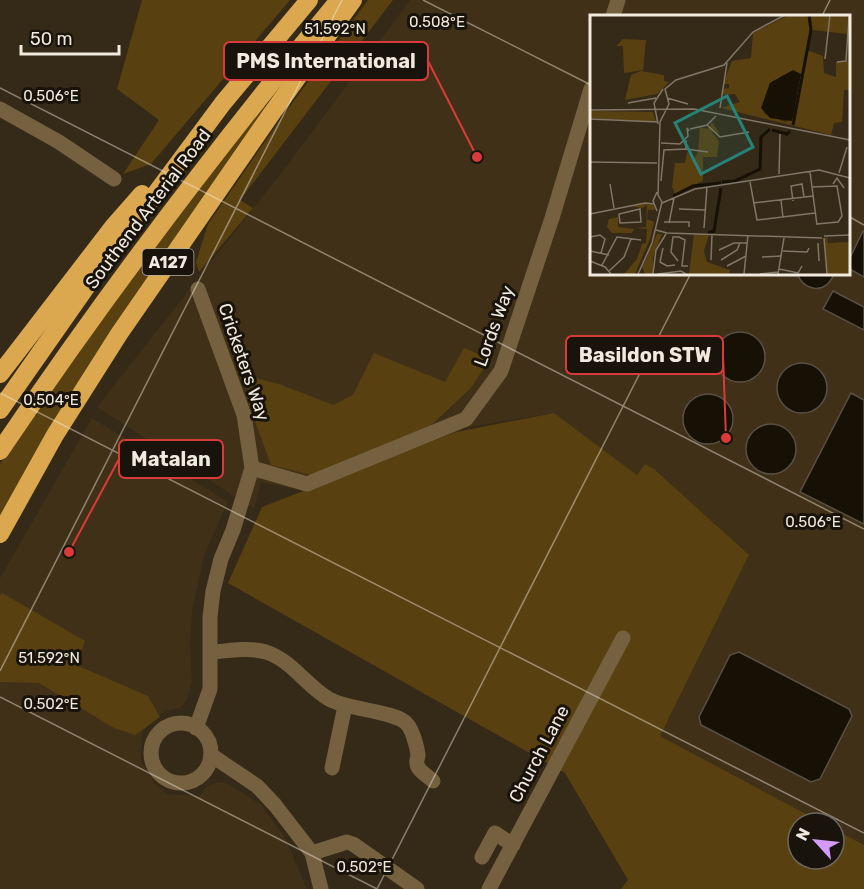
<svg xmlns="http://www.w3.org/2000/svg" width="864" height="889" font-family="Rubik,sans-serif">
<rect width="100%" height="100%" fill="#352917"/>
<!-- built -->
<g fill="#3f3017" fill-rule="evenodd">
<path d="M410,0H864V845L834,829V823H823L659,736L749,556L654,469L645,464L637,475L554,413L464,428L317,494L261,482L254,509L97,407L289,163ZM591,16H848V273H591Z"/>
<path d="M92,418L228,502L204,556L192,612L190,643L192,682L187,700L180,708L166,711L153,720L142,733L141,761L155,784L168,794L200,796L205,788L214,783L225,782L260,804L284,835L307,889H0V578Z"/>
</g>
<!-- green -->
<g fill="#594010">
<path d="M142,0H290L151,164L123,174L159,120L117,89Z"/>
<path d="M368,0H393L240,200L253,208L199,272L196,262L208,224L280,120Z"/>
<path d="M262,105L267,108L0,520V464L81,346Z"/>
<path d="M464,348L490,359L470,389L430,426L311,475L271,465L245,394L256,378L282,385L333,405L353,395L374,353L445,382Z"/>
<path d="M554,413L637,475L645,464L654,469L749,555L660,736L823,823H798V859H834V829L864,845V889H621L628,880L565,773L228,583L262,507L456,432Z"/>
<path d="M2,593L85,641L76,665L148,696L160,717L135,735L114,728L39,683L0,682V596Z"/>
</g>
<!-- water -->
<g fill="#171005" stroke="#595146" stroke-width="1.5">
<path d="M863,231L864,232V277L848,268V262Z"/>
<path d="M797,273H834C828,294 804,293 797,273Z"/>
<path d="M833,291L864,307V330L823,309Z"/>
<circle cx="740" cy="357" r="25"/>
<circle cx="802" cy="388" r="25"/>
<path d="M851,393L864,400V524L800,492Z"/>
<circle cx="708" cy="419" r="25"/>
<circle cx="771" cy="449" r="25"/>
<path d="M739,652L849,709L852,716L820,779L811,782L701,725L699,717L730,655Z"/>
</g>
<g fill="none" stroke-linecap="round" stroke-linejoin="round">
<!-- minor -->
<g stroke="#756140" stroke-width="15">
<path d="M613,16L618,0"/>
<path d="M0,109L59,142L114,179"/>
<path d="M252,468L307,484L466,419L501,371L552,218L591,89"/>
<path d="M211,652C229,651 249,647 266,652C293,661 306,686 329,699C348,710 396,711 407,724C413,731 417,747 418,755C418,757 416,762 417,764C418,771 428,776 433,781"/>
<circle cx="181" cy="753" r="30"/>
<path d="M196,728L210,689V617L213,591L221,559L233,530L252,468L244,415L198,289"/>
<path d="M211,755L257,786L275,805L312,853L321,889"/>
<path d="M332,768L345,706"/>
<path d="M312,853L347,842L353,844L417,889"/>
<path d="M482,857L495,833L513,845"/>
<path d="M489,889L623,638"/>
</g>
<!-- highway -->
<g stroke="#dba850" stroke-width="18">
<path d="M0,374L113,227L142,194"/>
<path d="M0,410L84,290L223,103L309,0"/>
<path d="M0,451C105,295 219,145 339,0"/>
<path d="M0,534L55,435L119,334L272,113L353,0"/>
</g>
</g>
<!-- ticks -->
<path fill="none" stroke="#f2eadf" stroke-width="1.5" stroke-opacity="0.45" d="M423,0L591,85M822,16L830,0M0,88L864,529M848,216L864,225M0,393L864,833M0,671L342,0M0,697L377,889M377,889L691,273"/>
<g text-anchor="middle" stroke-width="6" stroke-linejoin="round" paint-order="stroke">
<!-- shield labels -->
<rect fill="#18130b" stroke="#b1aa9f" stroke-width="1.5" x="142.5" y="249" width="51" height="26" rx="4.5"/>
<g font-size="16" font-weight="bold" fill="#f2eadf">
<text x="168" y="268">A127</text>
</g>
<!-- street labels -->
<g font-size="18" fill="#f2eadf" stroke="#18130b">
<text transform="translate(148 209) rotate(-53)" y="6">Southend Arterial Road</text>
<text transform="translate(494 326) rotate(-70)" y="6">Lords Way</text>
<text transform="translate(244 362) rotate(71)" y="6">Cricketers Way</text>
<text transform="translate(539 754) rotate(-62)" y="6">Church Lane</text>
</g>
</g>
<!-- overview -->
<g transform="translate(590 15)">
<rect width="260" height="260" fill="#352917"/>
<path d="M199,0H258L257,19L223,15L217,35L233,41L234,58L246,62V47H257L259,9V75H254L252,107L244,108L241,120L131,93L150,87L145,79L131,80L132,74L139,73V69H133L142,46L161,43L163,18ZM194,60L208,68L204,102L195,107L175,99L172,93L180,68ZM33,24L56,25L53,55L34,58L33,31H26ZM51,56L74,60V66L79,67L67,79L35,85L41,60ZM0,96L63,97L66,107L0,103ZM122,107L130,119L121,116L129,126L127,142H113V166L85,179L82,172L85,148H95L97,137L104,144L108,137L110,112L118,114ZM55,188L65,191L64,195H58L57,204L64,207L60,224L45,259H34L47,244L52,229L56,228L57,214L45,213L56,212L57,190L52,193L40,191ZM28,202V212L44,214L42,218H22L17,212L19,204ZM67,219H72L63,242V259H55L52,252ZM104,219H119L114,236L117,247L140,255L139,259H99ZM237,222L238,228L259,227V259H237L234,224Z" fill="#594010" fill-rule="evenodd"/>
<path d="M203,55L211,59L202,106L180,103L171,93L180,68Z" fill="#171005"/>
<path fill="none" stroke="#171005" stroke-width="3" d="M203,110L221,15L219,0M182,115L197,119L200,116M132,167L145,166L170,154L171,122L180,114M83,181L103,171L131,168M118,218L124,216L131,173"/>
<path fill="none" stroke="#817667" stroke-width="1.5" d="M235,44L240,0M247,47L256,46L259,0M77,83L98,89M38,88L66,83M130,93L137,48M0,95L104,94L260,125M0,104L68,107M68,109L64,88L73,74M117,110L130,122L159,117M100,114L117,110L126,101M71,128L90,129L98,121L97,113L99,116M96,134L118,137M0,147L67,148M220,157L227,210M249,158L257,132M189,159L190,119M71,166L74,135L96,134V125M160,167L167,205L225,198M20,169L24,193M243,169L247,163L254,173M222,172L247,171L252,201L248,207L227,209M191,185L193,203M203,186L201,171L212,169L214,182M72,188L105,174L229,155L260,163M163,188L223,181M50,194L51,207L30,208L29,199ZM89,194L115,195M67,196L63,186L67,177M0,199L55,188L64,189M74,207H99V212M79,208L84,183M114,213L117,172M66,215L77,218L232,223M234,221L260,220M0,222L10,220L15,224L11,238M89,222L95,225L92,251H98M234,223L237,259M228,228L229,246M73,233L70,247L77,251L85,250M129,235L144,228H157M0,236L19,240M193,236L217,237L219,233M172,242L192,241M121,245L122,219M131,245L147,235L150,228M0,246L15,252L21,259M88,246L81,237L83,222H90M12,250L27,222L51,225M137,251L156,241M189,254L208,258L212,251M19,256L34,242L41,224M48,259L62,228L72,187L68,180L70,107L79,89L75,74L86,65L134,50L163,17L195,0M63,259L66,235L76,219M68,259L91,256L96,259M154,259L158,220M170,259L188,257M188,259L194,223"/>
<path fill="#268279" fill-opacity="0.15" stroke="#268279" stroke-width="3" d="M137,81L163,132L111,159L85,108Z"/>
<rect width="260" height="260" fill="none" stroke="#f2eadf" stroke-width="3"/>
</g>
<g font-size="15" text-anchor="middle" fill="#f2eadf" stroke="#18130b" stroke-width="6" stroke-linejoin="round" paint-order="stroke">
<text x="437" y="27">0.508°E</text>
<text x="335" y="34">51.592°N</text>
<text x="51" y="101">0.506°E</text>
<text x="51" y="405">0.504°E</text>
<text x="813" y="527">0.506°E</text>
<text x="49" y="663">51.592°N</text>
<text x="51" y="709">0.502°E</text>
<text x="364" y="872">0.502°E</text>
</g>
<!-- callouts -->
<path fill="none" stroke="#d93b3a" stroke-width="2" d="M477 157L428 61M726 438L723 355M69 552L119 459"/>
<g fill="#d93b3a" stroke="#18130b" stroke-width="2">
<circle cx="477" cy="157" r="6"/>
<circle cx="726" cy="438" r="6"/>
<circle cx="69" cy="552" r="6"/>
</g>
<g fill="#18130b" stroke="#d93b3a" stroke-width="2">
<rect x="224" y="42" width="204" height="38" rx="6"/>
<rect x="566" y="336" width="157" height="38" rx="6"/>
<rect x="119" y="440" width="104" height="38" rx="6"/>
</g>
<g font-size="20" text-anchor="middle" font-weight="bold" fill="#f2eadf">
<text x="326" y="68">PMS International</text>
<text x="645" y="362">Basildon STW</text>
<text x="171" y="466">Matalan</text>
</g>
<!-- north arrow -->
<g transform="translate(816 841) rotate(297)"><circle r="28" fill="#18130b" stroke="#6f6960" stroke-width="1.5"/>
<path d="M0-4.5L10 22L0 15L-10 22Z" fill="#d39cfc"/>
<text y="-9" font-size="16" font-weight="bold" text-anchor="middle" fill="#f2eadf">N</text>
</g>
<!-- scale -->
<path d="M21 45v9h98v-9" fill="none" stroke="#f2eadf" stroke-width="3"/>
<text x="30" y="45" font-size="18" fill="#f2eadf" stroke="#18130b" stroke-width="4.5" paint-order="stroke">50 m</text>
</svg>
